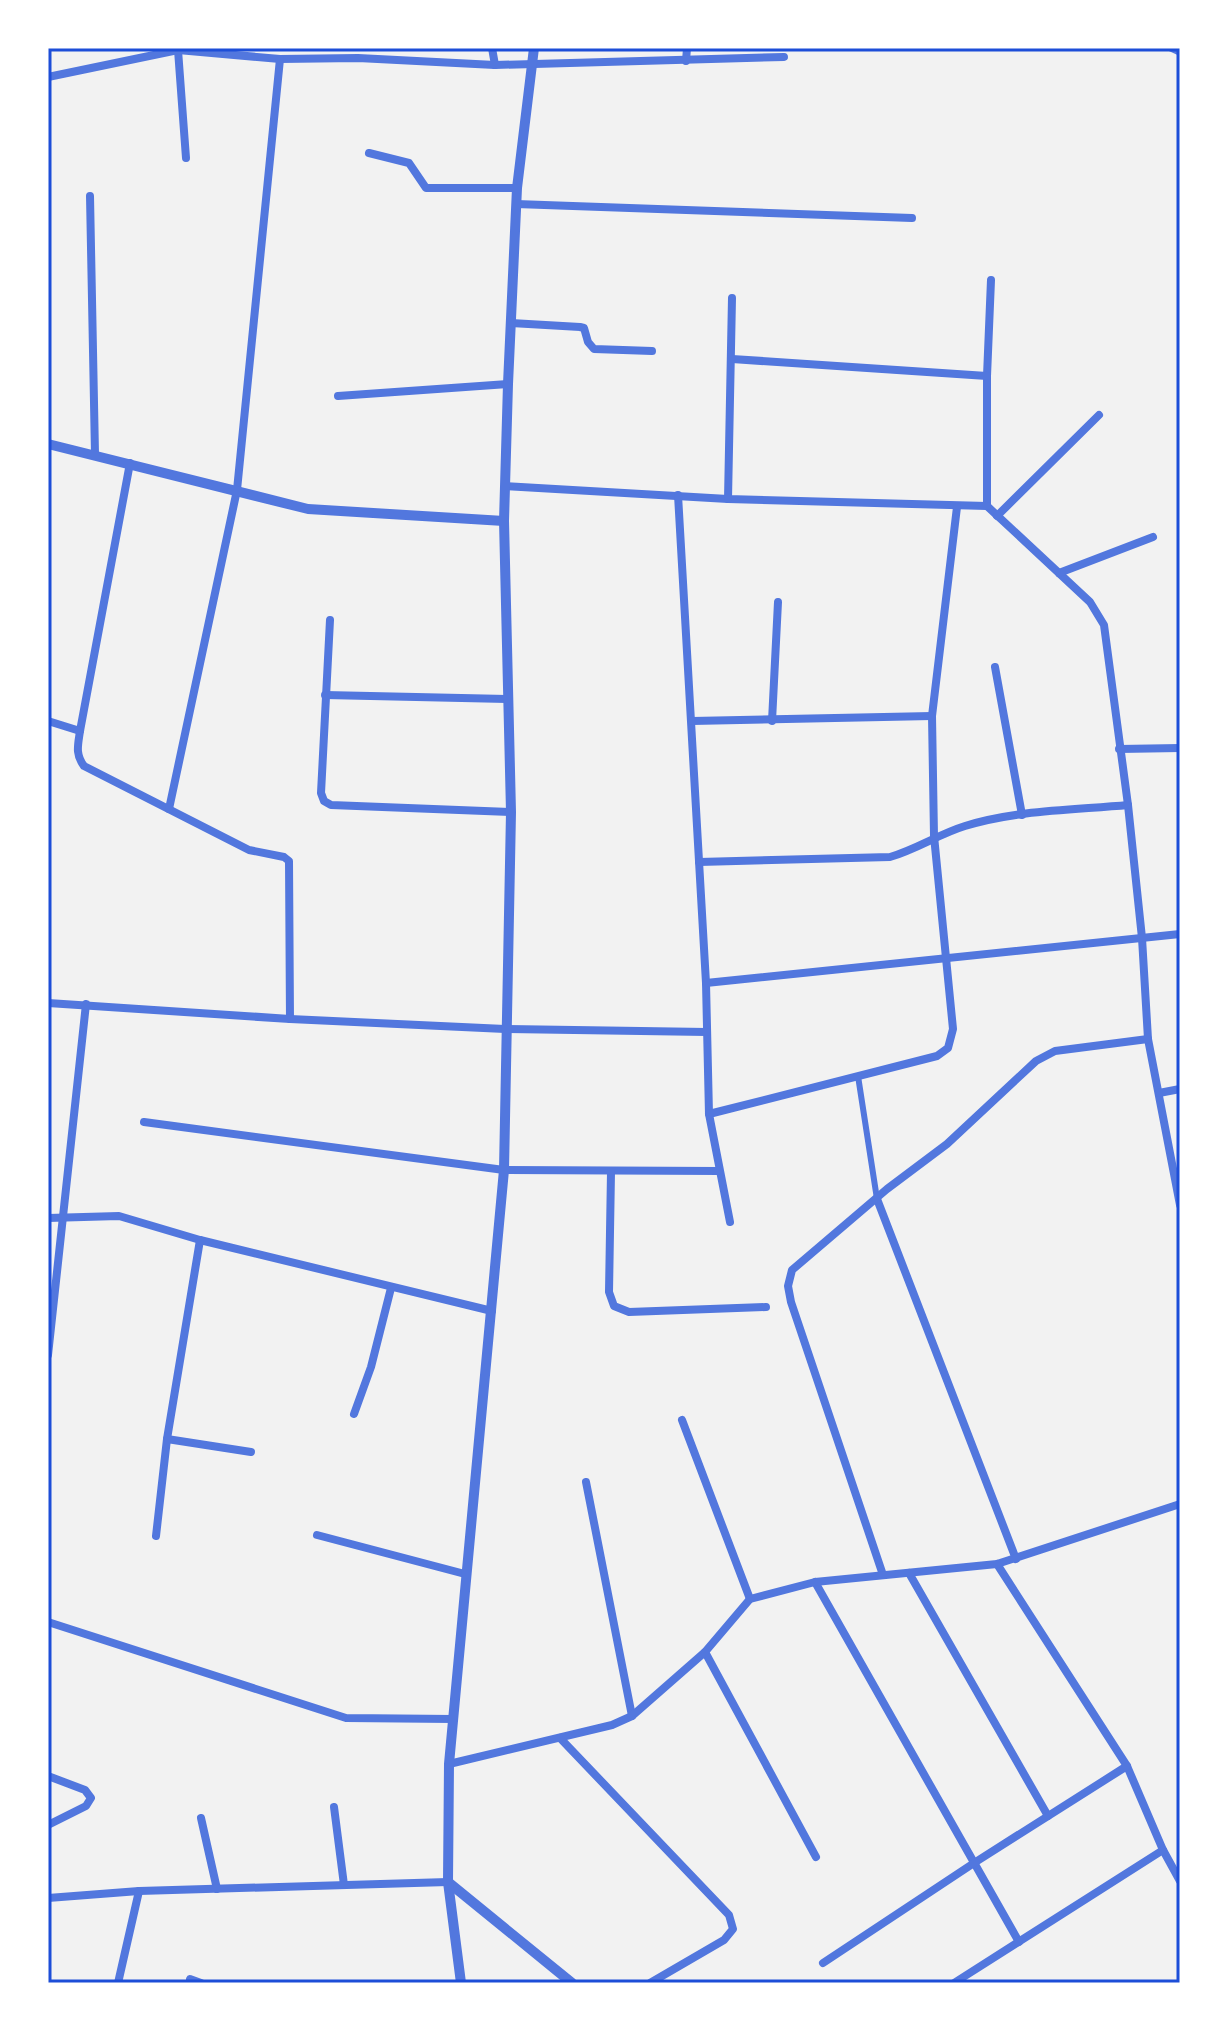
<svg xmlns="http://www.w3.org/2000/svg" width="1228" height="2031" font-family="Literata,serif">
<rect width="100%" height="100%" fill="#f2f2f2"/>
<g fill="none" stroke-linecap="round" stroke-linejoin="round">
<!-- service -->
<path stroke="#5277de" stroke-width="4" d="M1167,48L1180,54"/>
<!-- pedestrian -->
<path stroke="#5277de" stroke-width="6" d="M858,1076L877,1199"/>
<!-- minor -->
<g stroke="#5277de" stroke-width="8">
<path d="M492,48L495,65"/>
<path d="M178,50L186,158"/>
<path d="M686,61L687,48"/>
<path d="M48,77L178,50L280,59L358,58L495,65L784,57"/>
<path d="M369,153L409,163L426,188H517"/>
<path d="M90,196L95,454"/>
<path d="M516,204L912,218"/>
<path d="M991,280L987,376V506L1090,602L1104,625L1128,805L1142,938L1148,1039L1180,1205"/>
<path d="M511,323L580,327L584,328L588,342L594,349L652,351"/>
<path d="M732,359L987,376"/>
<path d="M338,396L508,384"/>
<path d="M130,463L80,731C78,745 75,754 84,766L249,850L284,857L289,861L290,1019"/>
<path d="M505,486L728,499L987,506"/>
<path d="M678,495L706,983L709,1114L730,1222"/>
<path d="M728,499L732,298"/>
<path d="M997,516L1099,415"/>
<path d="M1059,573L1153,537"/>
<path d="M330,620L321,793L324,801L331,805L511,812"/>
<path d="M995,667L1022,815"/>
<path d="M325,695L507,699"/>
<path d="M48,721L80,731"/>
<path d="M692,721L932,716"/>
<path d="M772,721L778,602"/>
<path d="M1119,749L1180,748"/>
<path d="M169,809L237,490L280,59"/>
<path d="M699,862L890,857C917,849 939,834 965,826C1017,810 1074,810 1128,805"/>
<path d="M706,983L1180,934"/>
<path d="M48,1003L290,1019L505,1029L707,1032"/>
<path d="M1159,1093L1180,1089"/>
<path d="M709,1114L937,1056L948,1048L953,1029L934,836L932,716L957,507"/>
<path d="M144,1122L504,1170L719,1171"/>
<path d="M611,1172L609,1292L614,1306L629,1312L766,1307"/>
<path d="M877,1199L1016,1559"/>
<path d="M48,1218L119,1216L200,1240L492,1311"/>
<path d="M48,1355L86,1004"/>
<path d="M354,1414L371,1367L391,1288"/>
<path d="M682,1420L750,1599"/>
<path d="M167,1439L251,1452"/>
<path d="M586,1482L632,1716"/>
<path d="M317,1535L465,1574"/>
<path d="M156,1536L167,1439L200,1240"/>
<path d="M997,1564L1127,1766L1163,1850L1180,1881"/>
<path d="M909,1573L1048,1816"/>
<path d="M883,1575L791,1302L788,1286L792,1270L887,1189L947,1144L1036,1061L1055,1051L1148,1039"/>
<path d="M815,1582L1019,1942"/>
<path d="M48,1622L346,1718L453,1719"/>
<path d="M705,1652L816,1857"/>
<path d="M560,1738L729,1915L733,1929L724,1940L650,1983"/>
<path d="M449,1764L612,1725L632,1716L705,1652L750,1599L815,1582L997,1564L1180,1504"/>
<path d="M48,1776L85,1790L91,1798L86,1806L48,1825"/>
<path d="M334,1807L344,1885"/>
<path d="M201,1818L217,1889"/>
<path d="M48,1898L139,1891L448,1882"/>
<path d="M823,1963L974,1863L1127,1766"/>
<path d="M190,1979L201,1983"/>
<path d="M118,1983L139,1891"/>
<path d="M954,1983L1163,1850"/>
</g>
<!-- tertiary -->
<g stroke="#5277de" stroke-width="10">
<path d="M48,444L308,509L504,521"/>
<path d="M448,1882L572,1983"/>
<path d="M461,1983L448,1882L449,1764L504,1170L511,812L504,521L508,384L517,188L534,48"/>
</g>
</g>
<!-- border -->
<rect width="1228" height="2031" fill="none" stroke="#ffffff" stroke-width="100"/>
<rect x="50" y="50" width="1128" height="1931" fill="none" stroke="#1d4ed8" stroke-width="3"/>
</svg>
